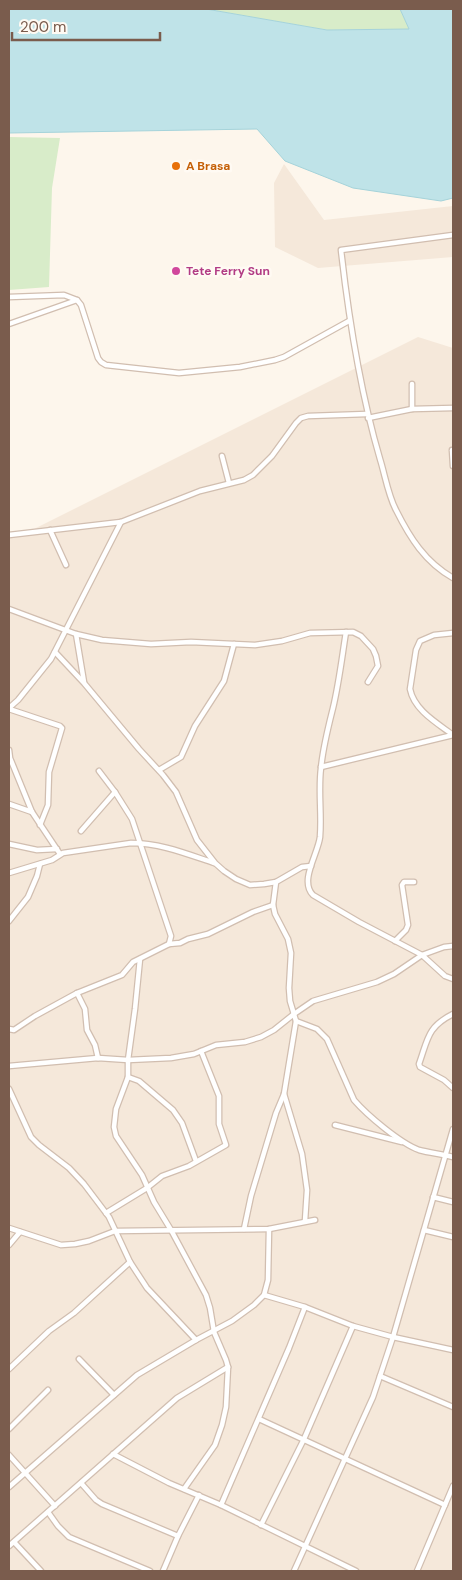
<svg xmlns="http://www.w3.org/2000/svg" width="462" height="1580" font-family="'DM Sans',sans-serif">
<rect width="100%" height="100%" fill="#fdf6ec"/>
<!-- residential -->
<g fill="#f5e8da">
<path d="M284,164L324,220L453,206V257L318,268L275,247L274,183Z"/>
<path d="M418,337L453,348V1571H9V537L20,536Z"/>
</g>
<!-- green -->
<g fill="#d8ecc9">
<path d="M206,9H400L409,29L327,30Z"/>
<path d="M9,137L60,138L52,188L49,287L9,290Z"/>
</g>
<!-- water -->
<path fill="#bfe3e8" stroke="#a5d3da" d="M9,9H206L327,30L409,29L400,9H453V198L441,201L353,188L285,161L257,129L9,133Z"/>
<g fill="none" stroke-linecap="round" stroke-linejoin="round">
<!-- street casing -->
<g stroke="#d1beb0" stroke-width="7">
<g id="street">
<path d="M453,235L341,250C349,321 360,391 380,459C385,475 388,495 396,510C410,538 425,562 453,578"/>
<path d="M9,297L64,295L77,300L81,305L98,358L101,362L106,365L179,373L240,367L275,360L284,357L349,321"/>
<path d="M9,324L77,300"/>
<path d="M412,384V409"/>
<path d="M368,418L412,409L453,408"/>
<path d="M452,450L453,466"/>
<path d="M222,456L229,483"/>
<path d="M50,530L66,565"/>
<path d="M9,535L121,522L200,491L244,480L253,475L272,456L296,423L301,418L308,416L367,414"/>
<path d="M9,609L76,634L102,640L151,644L191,642L255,645L282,641L310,633L353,632L361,636L373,649L376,656L378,666L368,682"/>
<path d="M346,632C342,657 339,683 333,708C328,728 323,747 321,768C318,791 322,814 320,837C318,854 299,881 313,895L359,922L422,955L445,976L453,979"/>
<path d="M453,633L434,635L420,641L416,650L410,689C414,710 437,723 453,735"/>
<path d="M76,634L84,682"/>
<path d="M55,652L84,683L139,749L163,775L176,792L197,840L215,863L224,871L236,879L250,885L264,884L276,882L302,867L311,866"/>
<path d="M9,708L18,700L51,659L121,522"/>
<path d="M9,709L60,726L62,728L49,772L48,805L40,825"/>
<path d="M9,750L10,758L32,812L60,854"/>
<path d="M321,767L453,735"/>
<path d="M159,770L181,757L195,726L224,681L234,644"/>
<path d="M99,771L115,792L132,819L171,936L169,944"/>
<path d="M9,804L32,812"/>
<path d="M81,831L115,792"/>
<path d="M9,844L37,850L57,849"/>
<path d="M9,873L52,860L63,853L131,843C160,843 187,854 214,863"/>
<path d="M9,921L28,897L37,876L40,864"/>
<path d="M395,941L406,930L408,925L402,885L404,882H414"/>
<path d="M140,959L135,1009L128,1060V1077L116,1109L114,1127L116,1136L142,1175L154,1202L171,1230L206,1295L210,1308L214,1332L226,1360L228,1367L226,1407L222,1425L215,1445L184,1489"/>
<path d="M77,993L85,1009L87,1030L95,1045L98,1058"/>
<path d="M453,1014C427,1027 428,1039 419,1064L420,1067L444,1080L453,1088"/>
<path d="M296,1021L317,1029L327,1039L354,1100C367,1115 400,1143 419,1150C430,1153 442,1154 453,1157"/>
<path d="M9,1029L14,1030L35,1016L77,993L122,975L133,962L169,944L180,943L188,939L208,934L253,912L273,905"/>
<path d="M9,1066L98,1058L128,1060L171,1058L194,1054L216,1045L245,1042L261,1037L274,1030L294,1014L313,1001L377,982L394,974L422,955L444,947L453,946"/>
<path d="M128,1077L139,1081L173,1110L182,1123L196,1161"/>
<path d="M9,1089L31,1137L39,1145L69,1168L84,1184L109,1217L130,1262L147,1288L196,1340"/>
<path d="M284,1094L302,1154L307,1190L305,1221"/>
<path d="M335,1125L402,1142"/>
<path d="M433,1197L453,1202"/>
<path d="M106,1213L147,1188L162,1176L189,1166L226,1145L219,1124V1096L201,1051"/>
<path d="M9,1228L61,1245L75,1244L89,1241L115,1231L269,1229L315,1220"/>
<path d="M244,1229L251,1196L276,1113L284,1094L296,1021L290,1001L289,988L291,953L288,939L275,914L273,905L276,882"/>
<path d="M424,1230L453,1237"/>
<path d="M9,1245L20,1232"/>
<path d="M264,1295L305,1307L353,1326L393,1337L453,1350"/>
<path d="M79,1359L114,1395"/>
<path d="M9,1369L49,1331L74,1313L130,1262"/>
<path d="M380,1376L453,1407"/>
<path d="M259,1419L445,1505"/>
<path d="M9,1429L48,1390"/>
<path d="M113,1454L169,1483L221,1505L356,1571"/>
<path d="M9,1455L55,1506"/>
<path d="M81,1483L96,1500L102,1504L178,1536"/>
<path d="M9,1487L137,1375L196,1340L232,1321L254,1305L264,1295L268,1280L269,1229"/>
<path d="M221,1505L289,1348L305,1307"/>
<path d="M48,1512L58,1526L69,1537L150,1571"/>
<path d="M261,1525L304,1439L353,1326"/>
<path d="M14,1542L41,1571"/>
<path d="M9,1546L177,1398L228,1367"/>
<path d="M163,1571L178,1536L199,1495"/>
<path d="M294,1571L373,1397L393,1337L453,1129"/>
<path d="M417,1571L453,1486"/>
</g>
</g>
<!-- street -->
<use href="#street" stroke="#fff" stroke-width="4.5"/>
</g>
<!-- markers -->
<circle fill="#e8710a" stroke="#fffaf3" stroke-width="2" cx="176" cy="166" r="5"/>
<circle fill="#d1479c" stroke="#fffaf3" stroke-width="2" cx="176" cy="271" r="5"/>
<g text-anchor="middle" stroke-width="5" stroke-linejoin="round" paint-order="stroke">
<!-- food labels -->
<g font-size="12" font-weight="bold" fill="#c56008" stroke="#fffaf3" text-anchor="start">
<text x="186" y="170">A Brasa</text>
</g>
<!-- hotel labels -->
<g font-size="12" font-weight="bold" fill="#b23c85" stroke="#fffaf3" text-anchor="start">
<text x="186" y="275">Tete Ferry Sun</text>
</g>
</g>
<!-- border -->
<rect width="462" height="1580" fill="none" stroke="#7a5c4d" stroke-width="20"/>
<!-- scale -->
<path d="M12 32v8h148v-8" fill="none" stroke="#7a5c4d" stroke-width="2.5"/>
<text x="20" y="32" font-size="15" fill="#7a5c4d" stroke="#fffaf3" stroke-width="4" paint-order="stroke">200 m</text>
</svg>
